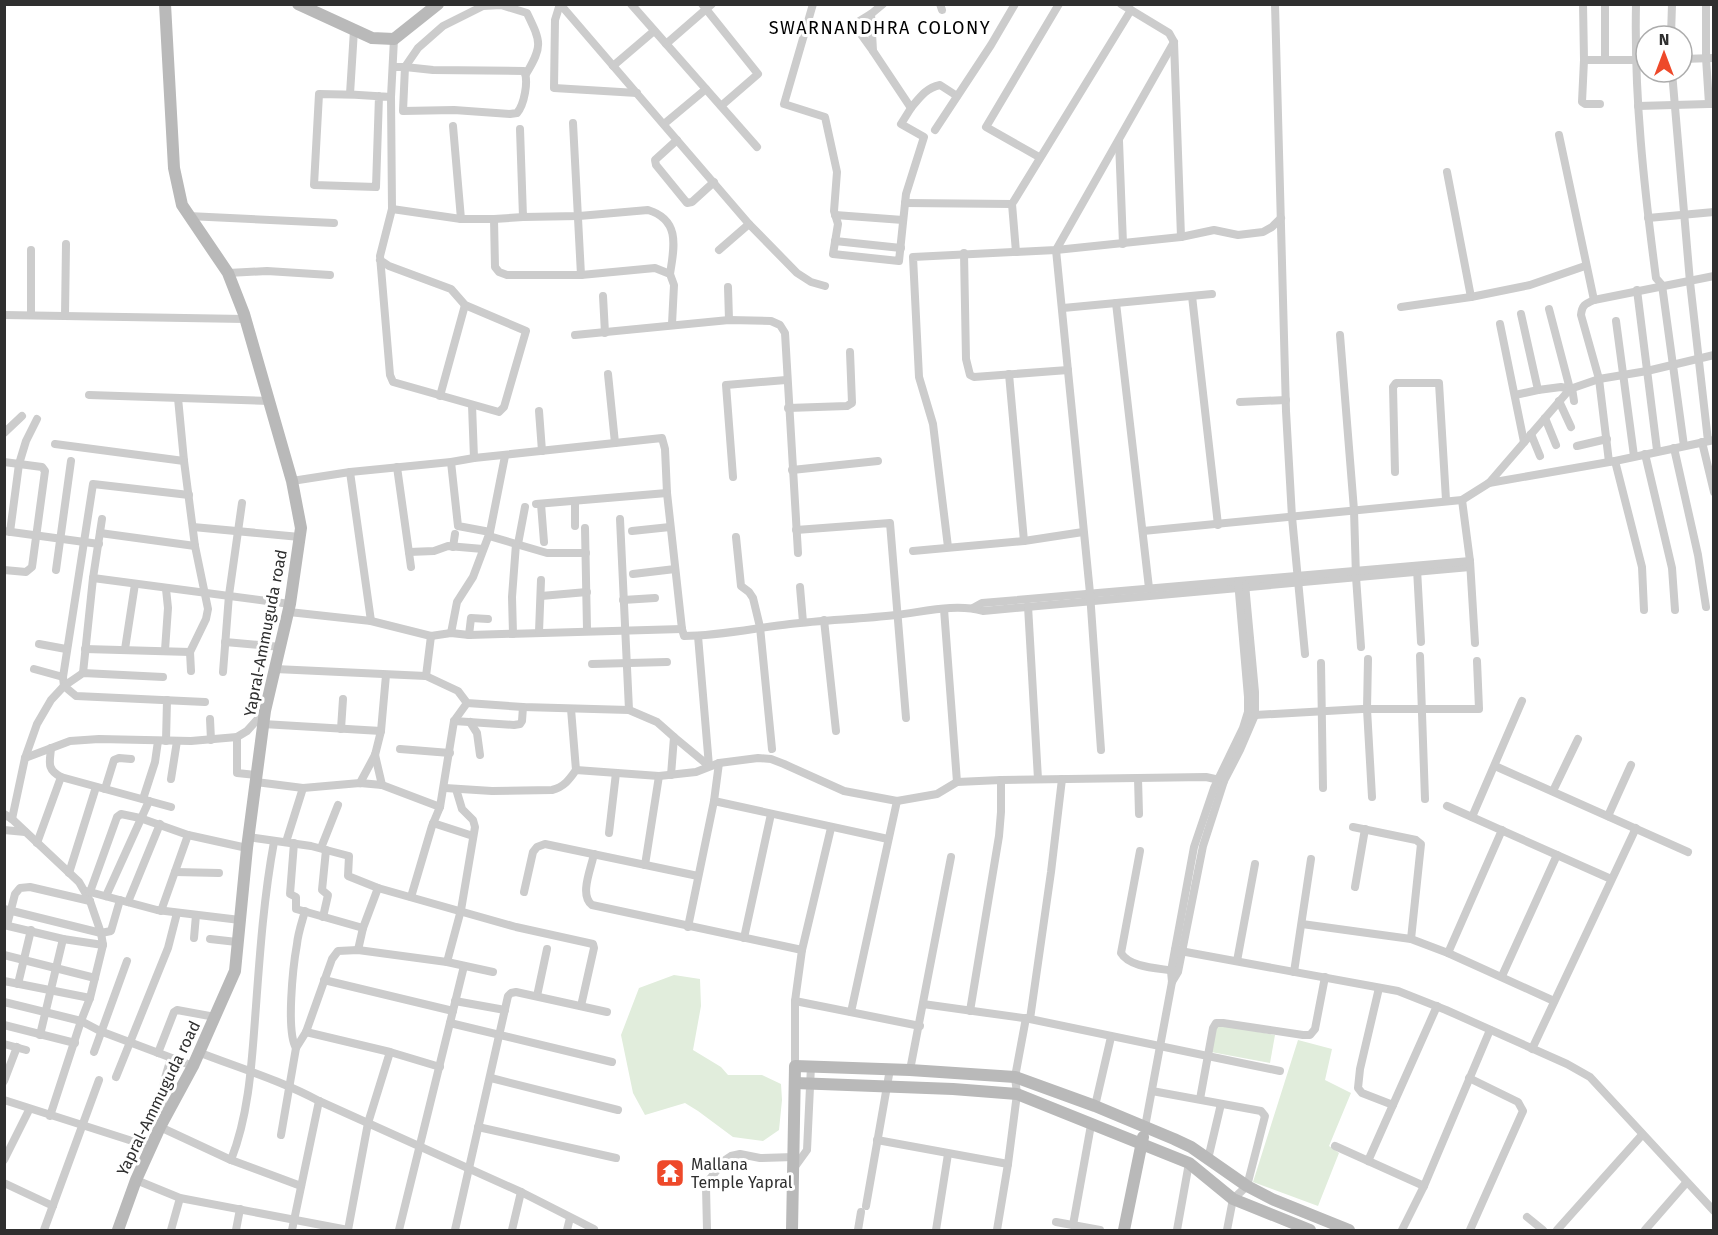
<svg xmlns="http://www.w3.org/2000/svg" width="1718" height="1235" font-family="'Fira Sans',sans-serif">
<rect width="100%" height="100%" fill="#fff"/>
<!-- green -->
<g fill="#e1eddc">
<path d="M674,975L700,979L701,1006L693,1050L721,1067L728,1075H762L781,1084L782,1100L779,1130L763,1141L733,1137L698,1111L685,1103L645,1115L633,1093L621,1035L639,988Z"/>
<path d="M1216,1024L1275,1035L1270,1063L1211,1052Z"/>
<path d="M1298,1040L1332,1049L1325,1080L1351,1093L1329,1146L1339,1153L1318,1206L1253,1182Z"/>
</g>
<g fill="none" stroke-linecap="round" stroke-linejoin="round">
<!-- street -->
<g stroke="#ccc" stroke-width="8">
<path d="M560,4L749,224L797,273L811,282L825,286"/>
<path d="M560,4L555,20L554,88L637,93"/>
<path d="M631,4L757,147"/>
<path d="M702,4L758,74L721,106"/>
<path d="M813,4L784,104L825,117L837,172L834,211L838,224L833,254L899,261L906,194L924,137L901,124L911,108"/>
<path d="M883,4L871,14L873,51L911,108C920,97 926,88 940,85L957,96"/>
<path d="M940,4L942,10"/>
<path d="M1121,4L1169,33L1174,42L1181,237"/>
<path d="M1275,4L1286,411L1292,517L1305,654"/>
<path d="M1583,4L1584,60L1582,102L1585,104H1600"/>
<path d="M1605,4V60"/>
<path d="M1636,4C1634,96 1644,187 1656,278L1662,285L1684,446"/>
<path d="M1706,4V58L1709,104H1714"/>
<path d="M871,14L858,22L855,26L873,51"/>
<path d="M1671,36L1672,4"/>
<path d="M666,44L712,4"/>
<path d="M1682,59L1714,58"/>
<path d="M1584,60H1646"/>
<path d="M613,66L654,31"/>
<path d="M393,67H405L418,48L443,26L483,6L501,5L527,13C541,42 543,46 526,74"/>
<path d="M405,67L433,70L524,71C529,81 524,105 517,113L510,114L454,110L403,111Z"/>
<path d="M1672,72L1690,282L1708,441"/>
<path d="M350,94L354,30"/>
<path d="M379,96L376,187L314,185L319,94C343,94 367,95 391,97"/>
<path d="M1638,106L1709,104"/>
<path d="M573,123L581,275"/>
<path d="M664,124L706,89"/>
<path d="M453,126L461,219"/>
<path d="M520,129L523,217L579,216L648,210C681,220 674,248 670,274"/>
<path d="M935,130L991,45L1015,4"/>
<path d="M1559,135L1594,300"/>
<path d="M677,140L655,160L656,165L687,203L692,202L714,182"/>
<path d="M1119,141L1123,244"/>
<path d="M1039,157L986,127L1059,4"/>
<path d="M1447,172L1471,297"/>
<path d="M905,203L1012,204"/>
<path d="M392,209L461,219H494L495,267L499,272L507,275H581L655,268L670,274L674,285L672,324"/>
<path d="M835,215L903,220"/>
<path d="M188,216L334,223"/>
<path d="M1648,218L1714,212"/>
<path d="M494,219L523,217"/>
<path d="M835,241L901,248"/>
<path d="M719,250L749,224"/>
<path d="M1016,252L1012,204L1131,10"/>
<path d="M964,253L966,359L970,375L974,377L1068,370"/>
<path d="M380,260L389,266L451,289L465,305L526,331L504,407L499,412L393,382L390,375L380,256L392,209L391,97L394,39"/>
<path d="M228,273L267,271L330,275"/>
<path d="M728,287L729,320"/>
<path d="M1637,290L1657,450"/>
<path d="M603,296L605,333"/>
<path d="M1192,296L1218,525"/>
<path d="M1116,303L1149,588"/>
<path d="M1401,307L1471,297L1530,285L1585,266"/>
<path d="M1063,308L1212,294"/>
<path d="M4,315L245,319"/>
<path d="M31,315V250"/>
<path d="M65,316L66,244"/>
<path d="M1616,321L1634,456"/>
<path d="M1500,324L1524,442"/>
<path d="M575,335L729,320L771,321L780,325L785,333L798,553"/>
<path d="M1340,335L1354,510L1356,577L1361,647"/>
<path d="M608,374L615,443"/>
<path d="M1009,374L1024,541"/>
<path d="M1572,388L1574,401"/>
<path d="M1538,390L1561,387L1570,389L1549,309"/>
<path d="M89,395L270,401"/>
<path d="M1515,395L1538,390L1521,314"/>
<path d="M440,396L465,305"/>
<path d="M178,398L184,461L195,546L208,609L206,619L190,652L191,671"/>
<path d="M1559,401L1571,427"/>
<path d="M1240,402L1286,400"/>
<path d="M472,405L474,458"/>
<path d="M788,408L847,406L852,403L850,352"/>
<path d="M539,411L542,451"/>
<path d="M1545,418L1556,445"/>
<path d="M4,433L22,416"/>
<path d="M1531,434L1540,456"/>
<path d="M1702,442L1714,492"/>
<path d="M55,444L184,461"/>
<path d="M1577,446L1607,439"/>
<path d="M1674,448L1698,555L1706,607"/>
<path d="M1645,454L1672,568L1675,610"/>
<path d="M1615,461L1642,567L1644,610"/>
<path d="M4,462L42,467L45,471L32,567L26,572L4,570"/>
<path d="M451,462L458,526L490,532"/>
<path d="M1609,462L1599,379L1581,315C1582,305 1585,304 1594,300L1714,276"/>
<path d="M397,467L411,567"/>
<path d="M792,470L878,461"/>
<path d="M350,472L371,621"/>
<path d="M1395,472L1393,387L1396,383H1439L1446,500"/>
<path d="M733,477L726,385L786,380"/>
<path d="M292,481L350,472L451,462L474,458L662,438L665,449L667,493L682,629L684,636C720,636 755,628 790,624C825,620 861,619 896,615C923,612 956,603 983,611L1470,567"/>
<path d="M1489,483L1615,461L1714,440"/>
<path d="M189,495L93,484L63,677L64,686L76,696L205,702"/>
<path d="M1462,500L1470,561L1475,643"/>
<path d="M575,501V526"/>
<path d="M536,504L667,493"/>
<path d="M541,504L544,542"/>
<path d="M620,519L629,710"/>
<path d="M193,527L300,537"/>
<path d="M585,528L587,630"/>
<path d="M796,530L890,523L906,718"/>
<path d="M4,531L99,544"/>
<path d="M632,531L670,527"/>
<path d="M1143,531L1462,500L1489,483L1570,389L1599,379L1647,371L1714,355"/>
<path d="M10,532L19,464L26,441L37,419"/>
<path d="M100,533L195,546"/>
<path d="M489,536L547,553H586"/>
<path d="M736,537L741,586L749,592L753,598L760,627L772,749"/>
<path d="M518,544L525,507"/>
<path d="M453,547L455,534"/>
<path d="M948,547L933,424L919,377L913,257L1056,250L1181,237L1214,230L1238,235L1263,232L1272,227L1281,218"/>
<path d="M913,551L1024,541L1083,532"/>
<path d="M409,552L434,551L448,546L483,549"/>
<path d="M1417,569L1421,642"/>
<path d="M56,570L71,461"/>
<path d="M633,574L675,569"/>
<path d="M93,578L290,604"/>
<path d="M800,587L803,622"/>
<path d="M541,596L587,592"/>
<path d="M623,600L655,598"/>
<path d="M1028,606L1038,779"/>
<path d="M973,608L982,603L1470,561"/>
<path d="M944,609L957,782"/>
<path d="M289,612L371,621L431,636L451,633L469,635L682,629"/>
<path d="M824,620L836,731"/>
<path d="M539,632L541,580"/>
<path d="M451,633L457,602L473,577L490,532L505,456"/>
<path d="M513,634L512,597L516,544"/>
<path d="M469,635L471,618L488,619"/>
<path d="M698,636L709,766"/>
<path d="M225,642L281,647"/>
<path d="M39,644L66,649"/>
<path d="M85,649L190,652"/>
<path d="M125,649L135,584"/>
<path d="M165,650L168,608L166,589"/>
<path d="M1420,656L1425,799"/>
<path d="M1368,659L1367,709L1372,797"/>
<path d="M1321,663L1323,788"/>
<path d="M592,664L667,662"/>
<path d="M34,669L63,677"/>
<path d="M275,669L426,676L458,691L467,703L523,707L629,710L657,722L674,737"/>
<path d="M223,672L229,595L242,503"/>
<path d="M83,673L93,578L102,519"/>
<path d="M426,676L431,636"/>
<path d="M571,709L576,770"/>
<path d="M1251,713L1255,715L1362,709H1479L1477,661"/>
<path d="M210,719L211,740"/>
<path d="M454,721L514,725L520,724L522,721L523,707"/>
<path d="M470,722L477,733L480,755"/>
<path d="M263,724L381,731"/>
<path d="M341,729L343,699"/>
<path d="M237,737V773L257,775"/>
<path d="M166,741L167,700"/>
<path d="M51,748C50,762 46,769 61,777L171,807"/>
<path d="M400,749L450,753"/>
<path d="M1101,750L1090,593L1056,250L1174,42"/>
<path d="M375,755L382,785"/>
<path d="M25,758L70,741L99,739L191,741L237,737L247,731L265,711"/>
<path d="M1495,766L1688,852"/>
<path d="M671,775L674,737L709,766"/>
<path d="M1138,778L1139,814"/>
<path d="M171,779L177,741"/>
<path d="M256,782L303,788L360,783L382,785L440,807"/>
<path d="M360,783L375,755L381,731L386,675"/>
<path d="M445,788L492,791L552,790C564,787 569,780 576,770L659,776L696,772L719,763L758,758L771,759L784,764L844,791L897,801L937,794L957,782L1001,780L1206,777L1224,781"/>
<path d="M105,789L114,760L119,758L131,759"/>
<path d="M1553,791L1578,739"/>
<path d="M143,799L155,762L158,741"/>
<path d="M714,801L888,839"/>
<path d="M1447,806L1611,879"/>
<path d="M4,814L12,819L79,882L90,901L101,933L103,945L90,998L81,1021L100,1031L193,1066"/>
<path d="M1608,816L1631,765"/>
<path d="M1472,817L1522,701"/>
<path d="M12,819L25,758L37,724L51,700L64,686L83,673L163,677"/>
<path d="M433,823L473,836"/>
<path d="M4,830L25,832"/>
<path d="M609,833L616,773"/>
<path d="M248,837L311,846L349,856L348,876L378,888L516,927L593,944L594,948L581,1006"/>
<path d="M286,842L303,788"/>
<path d="M37,843L61,777"/>
<path d="M294,843L290,894L296,897V909L363,928"/>
<path d="M321,848L338,805"/>
<path d="M1140,851L1121,953C1130,968 1159,968 1175,971"/>
<path d="M594,854C591,869 579,895 592,905L802,950"/>
<path d="M645,865L659,776"/>
<path d="M175,872L219,873"/>
<path d="M69,873L96,787"/>
<path d="M1355,887L1365,829"/>
<path d="M86,891L157,910L240,920"/>
<path d="M90,892L117,817L121,814L140,818L188,835L247,848"/>
<path d="M524,892L533,852L537,847L545,844L698,876"/>
<path d="M106,896L149,801"/>
<path d="M411,897L432,826L440,807L454,721L467,703"/>
<path d="M128,902L160,824"/>
<path d="M4,909L101,933L111,931L120,900"/>
<path d="M161,911L188,835"/>
<path d="M323,917L328,895L322,890L326,850"/>
<path d="M1302,924L1411,939L1421,844L1416,840L1353,827"/>
<path d="M4,925L63,939L103,945"/>
<path d="M7,925L15,894L20,888L30,887L90,901"/>
<path d="M688,927L714,801L719,763"/>
<path d="M194,938L196,915"/>
<path d="M744,938L771,814"/>
<path d="M210,939L237,942"/>
<path d="M1411,939L1448,953L1554,1001"/>
<path d="M358,950L363,928L378,888"/>
<path d="M1175,950L1398,991L1446,1010L1567,1064L1590,1077L1714,1211"/>
<path d="M1448,953L1502,830"/>
<path d="M4,955L95,978"/>
<path d="M1237,961L1255,864"/>
<path d="M447,962L461,910L475,827L473,820L462,809L456,789"/>
<path d="M1294,972L1311,859"/>
<path d="M1502,976L1557,855"/>
<path d="M324,980L453,1011"/>
<path d="M4,981L90,998"/>
<path d="M1172,982L1178,972L1203,846L1224,781L1240,750L1255,715V692L1245,584"/>
<path d="M18,984L31,930"/>
<path d="M1379,988L1360,1069L1358,1088L1362,1093L1393,1105"/>
<path d="M537,996L547,949"/>
<path d="M455,1001L505,1010"/>
<path d="M795,1001L920,1026"/>
<path d="M4,1002L81,1021L50,1116"/>
<path d="M923,1004L1030,1019L1280,1071"/>
<path d="M970,1011L999,836L1001,812V780"/>
<path d="M851,1012L897,801"/>
<path d="M1030,1019L1051,872L1062,779"/>
<path d="M450,1023L612,1062"/>
<path d="M4,1025L75,1043"/>
<path d="M306,1032L390,1052L440,1067"/>
<path d="M40,1035L63,939"/>
<path d="M4,1044L26,1050"/>
<path d="M296,1048L306,1032L332,959L338,951L358,950L447,962L493,972"/>
<path d="M1532,1049L1636,828"/>
<path d="M94,1052L127,961"/>
<path d="M198,1052C239,1068 280,1080 319,1101L521,1192L594,1229"/>
<path d="M158,1053L174,1012L177,1010L215,1017"/>
<path d="M795,1066V1001L802,950L831,828"/>
<path d="M910,1070L951,857"/>
<path d="M116,1077L168,948L177,913"/>
<path d="M491,1078L618,1110"/>
<path d="M1469,1078L1518,1102L1523,1111L1470,1230"/>
<path d="M4,1081L17,1047"/>
<path d="M1152,1091L1261,1111L1265,1116L1247,1186L1233,1199L1227,1230"/>
<path d="M1200,1099L1213,1028L1216,1023H1223L1303,1035H1310L1315,1029L1325,977"/>
<path d="M4,1100L151,1147"/>
<path d="M1095,1106L1111,1037"/>
<path d="M167,1115C156,1098 166,1076 171,1058"/>
<path d="M160,1127L231,1160L301,1186"/>
<path d="M478,1127L616,1158"/>
<path d="M1145,1127L1172,982L1171,971L1194,847L1214,788L1243,728L1248,712V697L1238,581"/>
<path d="M281,1135L296,1048C286,1031 293,966 297,944C298,933 302,922 305,911"/>
<path d="M877,1140L1008,1164"/>
<path d="M1335,1146L1424,1186"/>
<path d="M1208,1159L1221,1104"/>
<path d="M4,1160L29,1110"/>
<path d="M231,1160C250,1112 252,1057 256,1006C260,951 264,896 274,842"/>
<path d="M1368,1161L1437,1006"/>
<path d="M794,1168L807,1150L811,1066"/>
<path d="M136,1180L180,1198L348,1230"/>
<path d="M4,1183L53,1206"/>
<path d="M866,1206L890,1069"/>
<path d="M1527,1217L1543,1230"/>
<path d="M1056,1222L1100,1230"/>
<path d="M1073,1225L1091,1125"/>
<path d="M44,1230L99,1080"/>
<path d="M171,1230L180,1198"/>
<path d="M236,1230L240,1209"/>
<path d="M292,1230L319,1101"/>
<path d="M348,1230L368,1123L390,1052"/>
<path d="M399,1230L464,966"/>
<path d="M455,1230L508,996L511,993L516,992L607,1012"/>
<path d="M512,1230L521,1192"/>
<path d="M567,1230L570,1218"/>
<path d="M707,1230L706,1187L709,1180L725,1160L731,1156L740,1154L760,1158L794,1157"/>
<path d="M858,1230L861,1212"/>
<path d="M936,1230L948,1154"/>
<path d="M997,1230L1008,1164L1017,1094L1015,1077L1026,1018"/>
<path d="M1177,1230L1189,1163"/>
<path d="M1402,1230L1424,1186L1490,1030"/>
<path d="M1557,1230L1642,1135"/>
<path d="M1645,1230L1686,1183"/>
</g>
<!-- secondary -->
<g stroke="#b9b9b9" stroke-width="12">
<path d="M298,4L372,38L394,39L438,4"/>
<path d="M795,1083L953,1089L1017,1094L1189,1163L1233,1199L1310,1230"/>
<path d="M118,1230L136,1180L160,1127L193,1066L235,971L247,848L265,711L290,604L301,528L292,481L244,314L228,273L182,205L174,168L165,4"/>
<path d="M792,1230L795,1066L910,1070L1015,1077L1095,1106L1174,1139L1191,1147L1247,1186L1272,1199L1349,1230"/>
<path d="M1124,1230L1143,1137"/>
</g>
</g>
<!-- icons -->
<defs>
<g id="temple-square" transform="scale(1.5)"><rect x="-9" y="-9" width="18" height="18" rx="4" fill="#ee492a" stroke="#fff"/><path d="M0-6L5-2H3V0L6.5 2.5H4V6H1.5V3h-3V6H-4V2.5H-6.5L-3 0V-2H-5Z" fill="#fff"/></g>
</defs>
<g fill-rule="evenodd">
<use href="#temple-square" x="670" y="1173"/>
</g>
<g text-anchor="middle" stroke-width="6" stroke-linejoin="round" paint-order="stroke">
<!-- street labels -->
<g font-size="16" fill="#2f2f2f" stroke="#fff">
<text transform="translate(265 633) rotate(-79)" y="6">Yapral-Ammuguda road</text>
<text transform="translate(158 1098) rotate(-64)" y="6">Yapral-Ammuguda road</text>
</g>
<!-- poi labels -->
<g font-size="16" fill="#2f2f2f" stroke="#fff" text-anchor="start">
<text x="691" y="1170">Mallana<tspan x="691" dy="18">Temple Yapral</tspan></text>
</g>
<!-- neighbourhood labels -->
<g font-size="18" letter-spacing="1.5" fill="#000" stroke="#fff">
<text x="880" y="34">SWARNANDHRA COLONY</text>
</g>
</g>
<!-- border -->
<rect width="1718" height="1235" fill="none" stroke="#2f2f2f" stroke-width="12"/>
<!-- north arrow -->
<g transform="translate(1664 54)"><circle r="28" fill="#ffffff" stroke="#acacac" stroke-width="1.5"/>
<path d="M0-4.5L10 22L0 15L-10 22Z" fill="#ee492a"/>
<text y="-9" font-size="16" font-weight="bold" text-anchor="middle" fill="#2f2f2f">N</text>
</g>
</svg>
